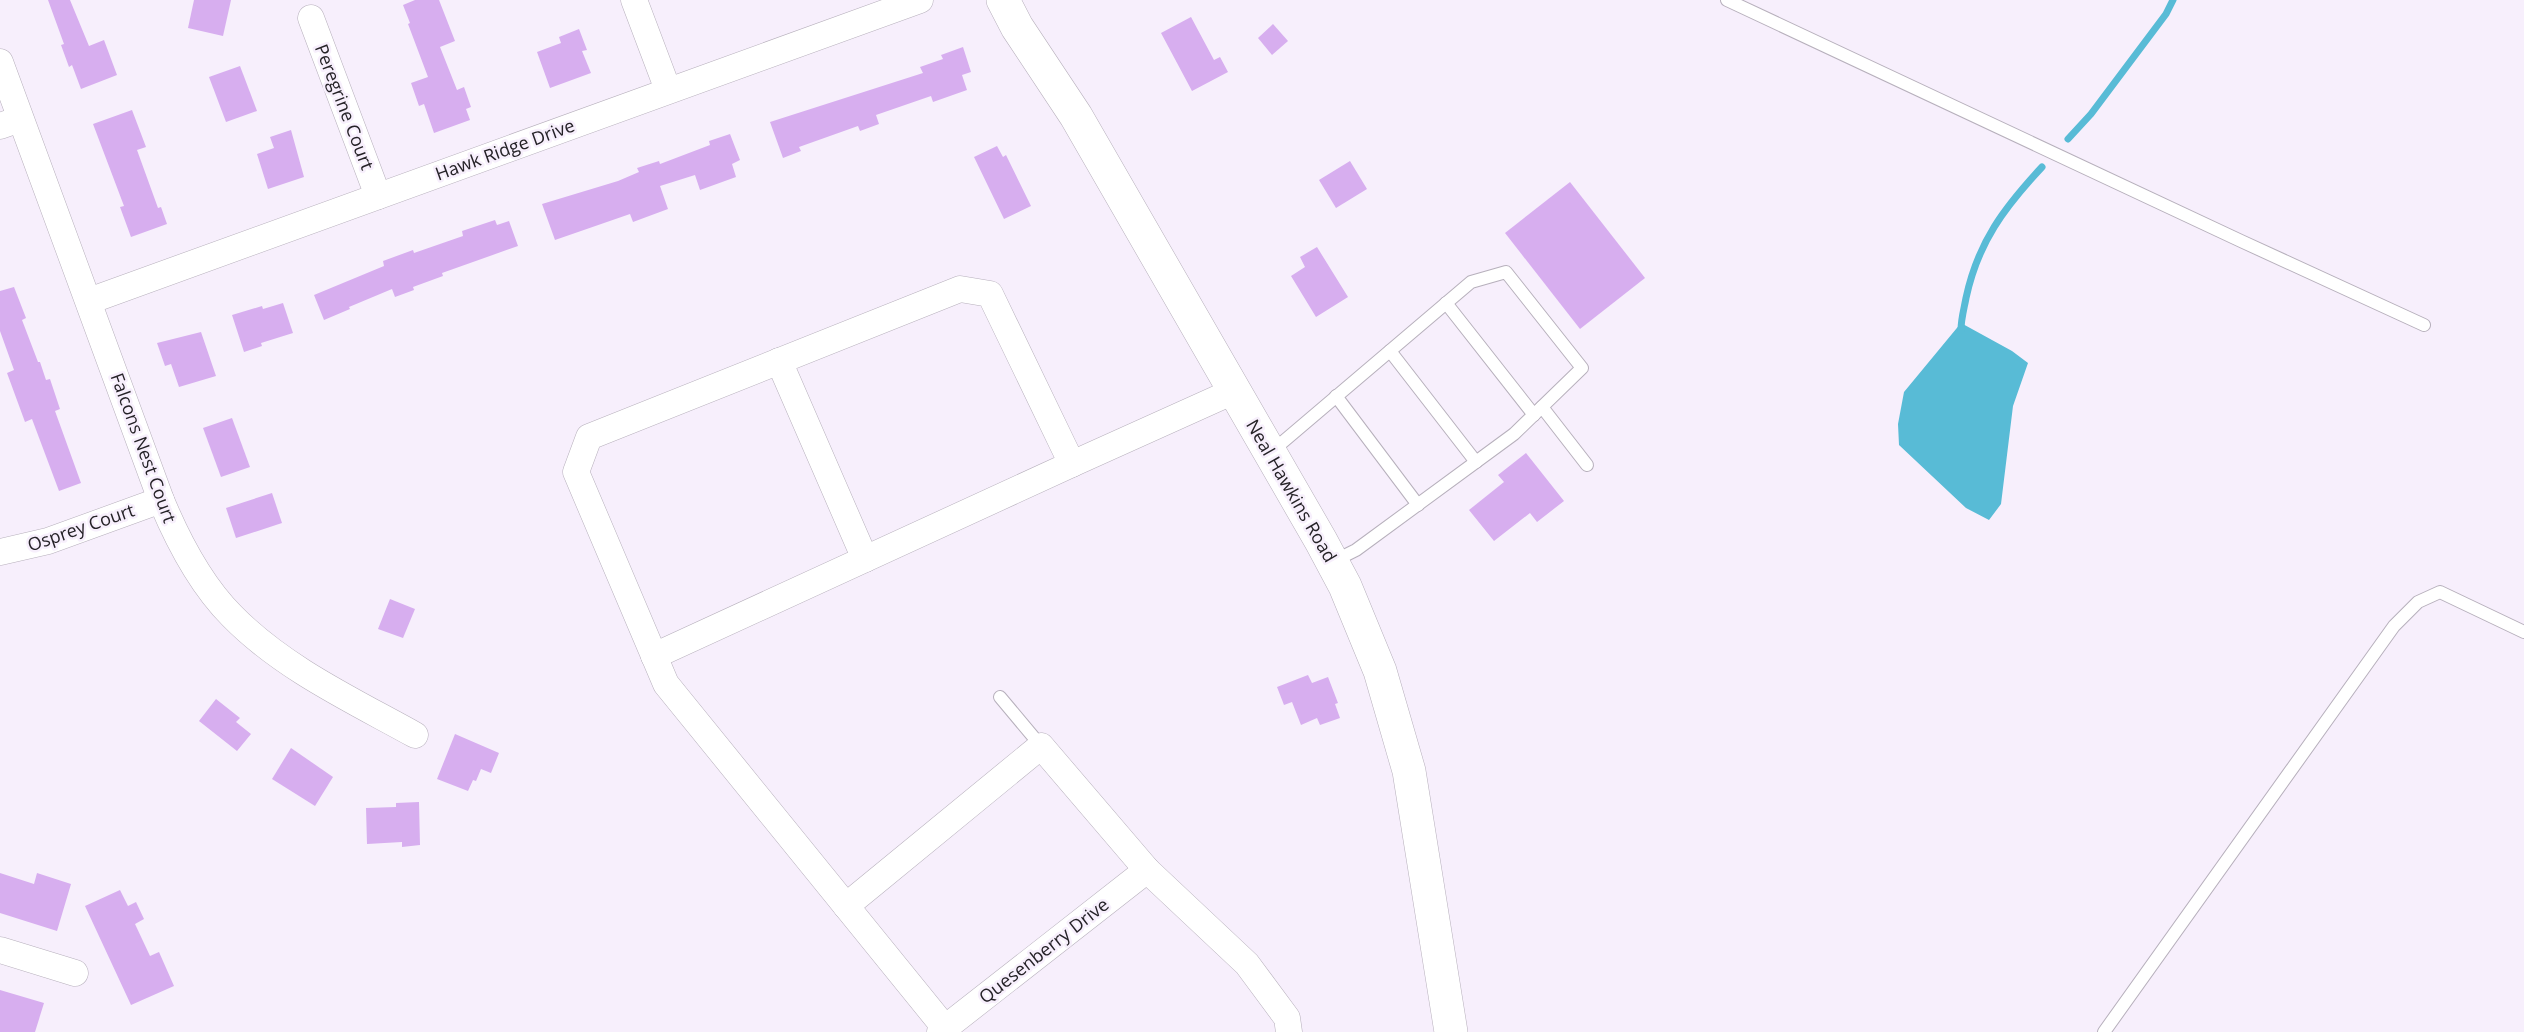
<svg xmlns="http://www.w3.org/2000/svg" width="2524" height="1032" font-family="'Open Sans',sans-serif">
<rect width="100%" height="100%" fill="#f7effc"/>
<!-- water -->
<path fill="#58bbd6" d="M1961,323L2012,351L2028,363L2013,406L2001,504L1989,520L1966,508L1899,445L1898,424L1904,392Z"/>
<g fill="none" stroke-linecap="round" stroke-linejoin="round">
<!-- stream -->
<g stroke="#58bbd6" stroke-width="7">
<path d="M2068,139L2091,114L2166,14L2173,0"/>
<path d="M1961,330C1961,319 1964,309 1966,298C1978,242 2004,208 2042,167"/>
</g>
</g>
<!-- building -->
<g fill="#d7aeef">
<path d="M48,0H70L89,46L104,40L117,75L81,89L72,65L69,67L61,45L64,44Z"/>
<path d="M194,0H231L223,36L188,28Z"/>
<path d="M415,0H439L455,41L440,47L457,90L464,87L471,107L466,109L470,120L434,133L424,104L419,106L411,83L428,77L408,24L410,23L403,5Z"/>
<path d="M1191,17L1214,60L1220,57L1228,72L1192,91L1161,33Z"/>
<path d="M1273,24L1288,41L1272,55L1258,38Z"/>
<path d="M579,29L587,50L582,51L591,73L550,88L537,52L561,43L559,37Z"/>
<path d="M963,47L971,72L962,75L967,90L933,102L931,96L876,115L879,124L860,131L858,126L799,147L801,151L783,158L770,122L923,73L920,67L943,59L941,55Z"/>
<path d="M240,66L257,111L226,122L209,77Z"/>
<path d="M132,110L146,147L137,150L158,208L161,207L167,224L131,237L120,207L124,206L93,124Z"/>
<path d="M291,130L304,177L268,189L257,154L274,148L270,137Z"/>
<path d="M730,134L740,160L732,164L736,177L700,190L695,175L660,186L668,209L633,222L630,214L555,240L542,204L618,181L639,172L637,168L659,161L660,164L710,145L709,141Z"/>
<path d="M997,146L1003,157L1006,155L1031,206L1004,219L974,157Z"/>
<path d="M1350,161L1367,189L1336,208L1319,180Z"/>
<path d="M1570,182L1645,278L1580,329L1505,233Z"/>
<path d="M495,220L497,225L509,221L518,246L442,273L443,276L413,287L414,290L395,297L392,289L349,307L350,309L324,320L314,295L384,266L383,261L413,250L414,253L463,236L462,231Z"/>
<path d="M1317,247L1348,297L1316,317L1291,276L1305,267L1300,257Z"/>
<path d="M14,287L26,318L22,320L38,362H40L46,380L50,379L60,409L55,411L81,483L59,491L32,419L25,422L7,373L14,370L0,331V291Z"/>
<path d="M283,303L293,333L261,343L262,346L244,352L232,315L262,306L263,309Z"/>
<path d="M201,332L216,376L179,387L171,364L165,366L157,343Z"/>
<path d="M232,418L250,467L221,477L203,428Z"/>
<path d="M1526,453L1564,501L1537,522L1530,513L1494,541L1469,510L1504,482L1498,475Z"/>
<path d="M272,493L282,523L236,538L226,508Z"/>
<path d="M390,599L415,609L403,638L378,629Z"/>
<path d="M1308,675L1312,683L1328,677L1338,703L1335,704L1340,718L1320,725L1317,718L1301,725L1292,702L1284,705L1277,687Z"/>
<path d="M216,699L240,718L236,722L251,734L237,751L199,721Z"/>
<path d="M455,734L499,753L491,773L481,769L476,781L473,780L468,791L437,779Z"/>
<path d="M291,748L333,777L315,806L272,779Z"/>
<path d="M419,802L420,845L402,847V842L367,844L366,808L396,807V803Z"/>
<path d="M0,873L34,884L37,873L71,884L57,931L0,913Z"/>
<path d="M120,890L128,906L136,902L144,919L135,924L150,956L159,952L174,986L131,1005L85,906Z"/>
<path d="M0,990L44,1003L35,1032H0Z"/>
</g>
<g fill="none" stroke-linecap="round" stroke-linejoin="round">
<!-- lane casing -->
<g stroke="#b7b0bc" stroke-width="14">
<g id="lane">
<path d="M1727,0L2241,241L2424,325"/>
<path d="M1446,303L1534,415"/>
<path d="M1390,351L1476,462"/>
<path d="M1336,396L1418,505"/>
<path d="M1542,407L1587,465"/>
<path d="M1271,452L1471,282L1506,272L1582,368L1514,434L1356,550L1332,562"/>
<path d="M1000,697L1041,746"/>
<path d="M2104,1032L2394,626L2418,602L2440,592L2524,632"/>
</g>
</g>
<!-- street casing -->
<g stroke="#b7b0bc" stroke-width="27">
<g id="street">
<path d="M634,0L668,90"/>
<path d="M311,18L378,196"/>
<path d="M0,62L161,500C178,541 200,584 232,616C283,668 352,700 415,735"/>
<path d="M0,126L20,119"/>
<path d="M89,301L920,0"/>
<path d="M779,361L865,559"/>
<path d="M0,552L48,541L161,500"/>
<path d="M654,656L1072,464"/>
<path d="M846,906L1041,746L1147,870L1247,964L1287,1018L1289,1032"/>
<path d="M0,950L75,973"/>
<path d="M945,1028L666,684L576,472L589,437L960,289L990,294L1072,464L1234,391"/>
<path d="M940,1032L1147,870"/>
</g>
</g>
<!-- secondary casing -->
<g stroke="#b7b0bc" stroke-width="34">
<path id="secondary" d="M1003,0L1017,27L1076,116L1321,541L1345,586L1380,671L1409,771L1451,1032"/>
</g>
<!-- lane -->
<use href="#lane" stroke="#fff" stroke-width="12"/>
<!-- street -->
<use href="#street" stroke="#fff" stroke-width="26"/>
<!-- secondary -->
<use href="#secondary" stroke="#fff" stroke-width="33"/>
</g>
<g text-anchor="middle" stroke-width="5" stroke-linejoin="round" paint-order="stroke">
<!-- street labels -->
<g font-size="18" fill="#252227" stroke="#f7effc">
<text transform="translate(344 107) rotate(69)" y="6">Peregrine Court</text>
<text transform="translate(505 150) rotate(-20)" y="6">Hawk Ridge Drive</text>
<text transform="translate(143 448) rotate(70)" y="6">Falcons Nest Court</text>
<text transform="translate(1291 491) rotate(60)" y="6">Neal Hawkins Road</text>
<text transform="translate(81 528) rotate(-19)" y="6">Osprey Court</text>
<text transform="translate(1044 951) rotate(-38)" y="6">Quesenberry Drive</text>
</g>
</g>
</svg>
